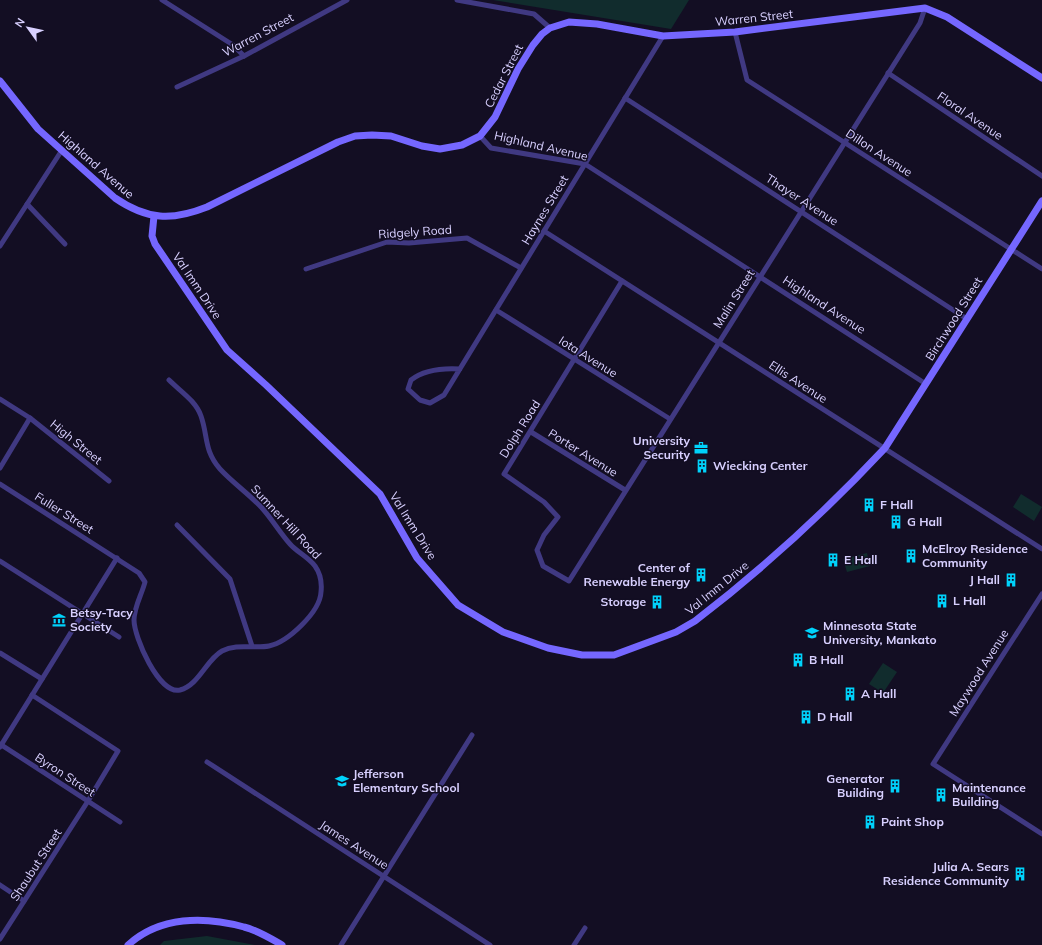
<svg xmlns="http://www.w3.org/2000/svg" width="1042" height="945" font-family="Mulish,sans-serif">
<rect width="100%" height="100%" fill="#130e23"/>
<!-- green -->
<g fill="#112c2d">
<path d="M493,0H689L671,29Z"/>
<path d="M1021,494L1042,507L1034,521L1013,507Z"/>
<path d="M867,553L870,566L847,572L843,559Z"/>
<path d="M883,663L897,672L883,693L869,684Z"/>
<path d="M207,936L255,945H160L164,941Z"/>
</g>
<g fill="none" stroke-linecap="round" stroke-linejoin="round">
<!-- street -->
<g stroke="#403982" stroke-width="5">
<path d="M162,0L233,45L244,56"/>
<path d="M457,0L534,14L550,28"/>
<path d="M735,32L747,80L1042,269"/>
<path d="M888,73L1042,176"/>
<path d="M177,87L244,56L347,0"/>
<path d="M625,98L967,319"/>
<path d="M480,136L491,148L585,164L926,384"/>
<path d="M27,204L65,244"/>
<path d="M544,231L1042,549"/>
<path d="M0,246L62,150"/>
<path d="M306,269L387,242L409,243L467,238L521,268"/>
<path d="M622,281L504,474L544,502L558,517L544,535L537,550L543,566L569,581L920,23L925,8"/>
<path d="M496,310L670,419"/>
<path d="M460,369C443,368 425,369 411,380L408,389L420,400L430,403L444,395L663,36"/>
<path d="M0,399L30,418L109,481"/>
<path d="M531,432L625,490"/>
<path d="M0,468L30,418"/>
<path d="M0,484L139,573L145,582C142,594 134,607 134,620C134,637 159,695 180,690C199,685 206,660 222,651C237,643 254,649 269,646C288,642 320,612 321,592C322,583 320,573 315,566C308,557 297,552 290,544C280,533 272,519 262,508C249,494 233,483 220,469C204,451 208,436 201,416C196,401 180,391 169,380"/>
<path d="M177,525L230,579L252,646"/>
<path d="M0,561L119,637"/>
<path d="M1042,594L933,764L1042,834"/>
<path d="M0,653L42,679"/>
<path d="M0,744L120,822"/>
<path d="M0,747L117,558"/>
<path d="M207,762L490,945"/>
<path d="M0,885L24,901"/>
<path d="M0,939L88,801L118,751L32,695"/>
<path d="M341,945L472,735"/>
<path d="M574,945L585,928"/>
</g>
<!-- secondary -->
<g stroke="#7567ff" stroke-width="7">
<path d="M0,81L38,129L115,198C147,220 172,221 207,207L338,142L355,136L372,135L391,136L422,146L440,149L462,145L480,136L495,117L518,69L533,45L542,34L550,28L569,22L597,24L663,36L735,32L925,8L947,17L1042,78"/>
<path d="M154,216L152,236L155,244L227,350L266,385L380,494L417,558L458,605L503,632L548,648L582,655H614L676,632L695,621C763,569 826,511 885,448L1042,201"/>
<path d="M128,945C160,916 204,916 244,927C257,930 270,938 282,945"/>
</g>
</g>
<!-- icons -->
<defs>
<g id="office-bare" transform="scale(1.08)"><path d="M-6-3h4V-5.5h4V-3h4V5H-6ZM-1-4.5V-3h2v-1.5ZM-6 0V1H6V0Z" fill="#00d2fb" stroke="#130e23" stroke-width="2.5" paint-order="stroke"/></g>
<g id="building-bare" transform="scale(1.08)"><path d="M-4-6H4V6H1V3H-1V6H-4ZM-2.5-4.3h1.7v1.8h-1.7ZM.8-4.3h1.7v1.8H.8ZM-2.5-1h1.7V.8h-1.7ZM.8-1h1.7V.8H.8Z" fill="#00d2fb" stroke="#130e23" stroke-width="2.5" paint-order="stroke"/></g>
<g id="museum-bare" transform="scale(1.08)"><path d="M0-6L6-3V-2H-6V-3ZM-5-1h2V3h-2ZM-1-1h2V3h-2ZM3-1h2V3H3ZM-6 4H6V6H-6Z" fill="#00d2fb" stroke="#130e23" stroke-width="2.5" paint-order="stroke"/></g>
<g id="university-bare" transform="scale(1.08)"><path d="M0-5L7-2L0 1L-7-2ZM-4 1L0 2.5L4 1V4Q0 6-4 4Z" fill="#00d2fb" stroke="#130e23" stroke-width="2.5" paint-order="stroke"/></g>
<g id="school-bare" transform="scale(1.08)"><path d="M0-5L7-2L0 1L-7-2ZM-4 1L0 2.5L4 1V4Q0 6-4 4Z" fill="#00d2fb" stroke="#130e23" stroke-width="2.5" paint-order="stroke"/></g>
</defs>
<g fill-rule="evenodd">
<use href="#office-bare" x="701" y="448"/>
<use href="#building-bare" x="702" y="466"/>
<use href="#building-bare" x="869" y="505"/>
<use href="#building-bare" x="896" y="522"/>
<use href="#building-bare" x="911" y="556"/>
<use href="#building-bare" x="833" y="560"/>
<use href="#building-bare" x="701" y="575"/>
<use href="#building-bare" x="1011" y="580"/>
<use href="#building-bare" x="942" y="601"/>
<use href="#building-bare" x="657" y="602"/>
<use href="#museum-bare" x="59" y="620"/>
<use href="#university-bare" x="812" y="633"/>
<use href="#building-bare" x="798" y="660"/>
<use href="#building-bare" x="850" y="694"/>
<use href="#building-bare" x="806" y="717"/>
<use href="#school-bare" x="342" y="781"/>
<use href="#building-bare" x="895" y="786"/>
<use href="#building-bare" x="941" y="795"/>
<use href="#building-bare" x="870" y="822"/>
<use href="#building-bare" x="1020" y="874"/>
</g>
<g text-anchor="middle" stroke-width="3" stroke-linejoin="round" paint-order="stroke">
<!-- street labels -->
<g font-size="12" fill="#d8d0ff" stroke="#130e23">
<text transform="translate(754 18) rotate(-6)" y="4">Warren Street</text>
<text transform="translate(258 35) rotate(-28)" y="4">Warren Street</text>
<text transform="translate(504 76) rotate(-63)" y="4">Cedar Street</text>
<text transform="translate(970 116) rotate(34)" y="4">Floral Avenue</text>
<text transform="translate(541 146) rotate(13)" y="4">Highland Avenue</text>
<text transform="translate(879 153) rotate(33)" y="4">Dillon Avenue</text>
<text transform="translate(96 165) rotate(41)" y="4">Highland Avenue</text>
<text transform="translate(802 200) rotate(33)" y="4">Thayer Avenue</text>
<text transform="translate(545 210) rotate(-59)" y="4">Haynes Street</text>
<text transform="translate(415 232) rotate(-4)" y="4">Ridgely Road</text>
<text transform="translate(197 286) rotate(56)" y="4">Val Imm Drive</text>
<text transform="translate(734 299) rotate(-58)" y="4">Malin Street</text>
<text transform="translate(824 305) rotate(33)" y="4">Highland Avenue</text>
<text transform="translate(954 319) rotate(-58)" y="4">Birchwood Street</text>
<text transform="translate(588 357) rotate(32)" y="4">Iota Avenue</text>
<text transform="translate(798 382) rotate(33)" y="4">Ellis Avenue</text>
<text transform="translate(520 429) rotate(-58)" y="4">Dolph Road</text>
<text transform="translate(76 442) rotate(39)" y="4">High Street</text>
<text transform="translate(583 453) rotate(32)" y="4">Porter Avenue</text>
<text transform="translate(64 513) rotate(32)" y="4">Fuller Street</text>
<text transform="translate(286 522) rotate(47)" y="4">Sumner Hill Road</text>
<text transform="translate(413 526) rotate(58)" y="4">Val Imm Drive</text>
<text transform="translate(717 588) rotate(-39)" y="4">Val Imm Drive</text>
<text transform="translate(979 673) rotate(-58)" y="4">Maywood Avenue</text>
<text transform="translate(65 775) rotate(33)" y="4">Byron Street</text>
<text transform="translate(354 845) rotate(33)" y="4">James Avenue</text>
<text transform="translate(36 865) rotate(-57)" y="4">Shaubut Street</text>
</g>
<!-- poi labels -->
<g font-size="12" font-weight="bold" fill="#d8d0ff" stroke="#130e23" text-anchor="start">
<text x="690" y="445" text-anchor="end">University<tspan x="690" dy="14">Security</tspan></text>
<text x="713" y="470">Wiecking Center</text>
<text x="880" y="509">F Hall</text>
<text x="907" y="526">G Hall</text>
<text x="922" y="553">McElroy Residence<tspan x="922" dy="14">Community</tspan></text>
<text x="844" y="564">E Hall</text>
<text x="690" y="572" text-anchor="end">Center of<tspan x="690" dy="14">Renewable Energy</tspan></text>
<text x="1000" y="584" text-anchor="end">J Hall</text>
<text x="953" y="605">L Hall</text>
<text x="646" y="606" text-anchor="end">Storage</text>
<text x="70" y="617">Betsy-Tacy<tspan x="70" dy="14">Society</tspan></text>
<text x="823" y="630">Minnesota State<tspan x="823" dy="14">University, Mankato</tspan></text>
<text x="809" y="664">B Hall</text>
<text x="861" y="698">A Hall</text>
<text x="817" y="721">D Hall</text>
<text x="353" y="778">Jefferson<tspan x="353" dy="14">Elementary School</tspan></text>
<text x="884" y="783" text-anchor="end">Generator<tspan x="884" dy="14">Building</tspan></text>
<text x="952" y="792">Maintenance<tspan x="952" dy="14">Building</tspan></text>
<text x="881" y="826">Paint Shop</text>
<text x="1009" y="871" text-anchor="end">Julia A. Sears<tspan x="1009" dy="14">Residence Community</tspan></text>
</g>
</g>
<!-- north arrow -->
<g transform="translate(28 28) rotate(303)" stroke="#130e23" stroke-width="3" paint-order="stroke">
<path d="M0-3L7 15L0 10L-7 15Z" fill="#d8d0ff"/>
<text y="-6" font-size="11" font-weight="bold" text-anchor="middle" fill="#d8d0ff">N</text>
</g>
</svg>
